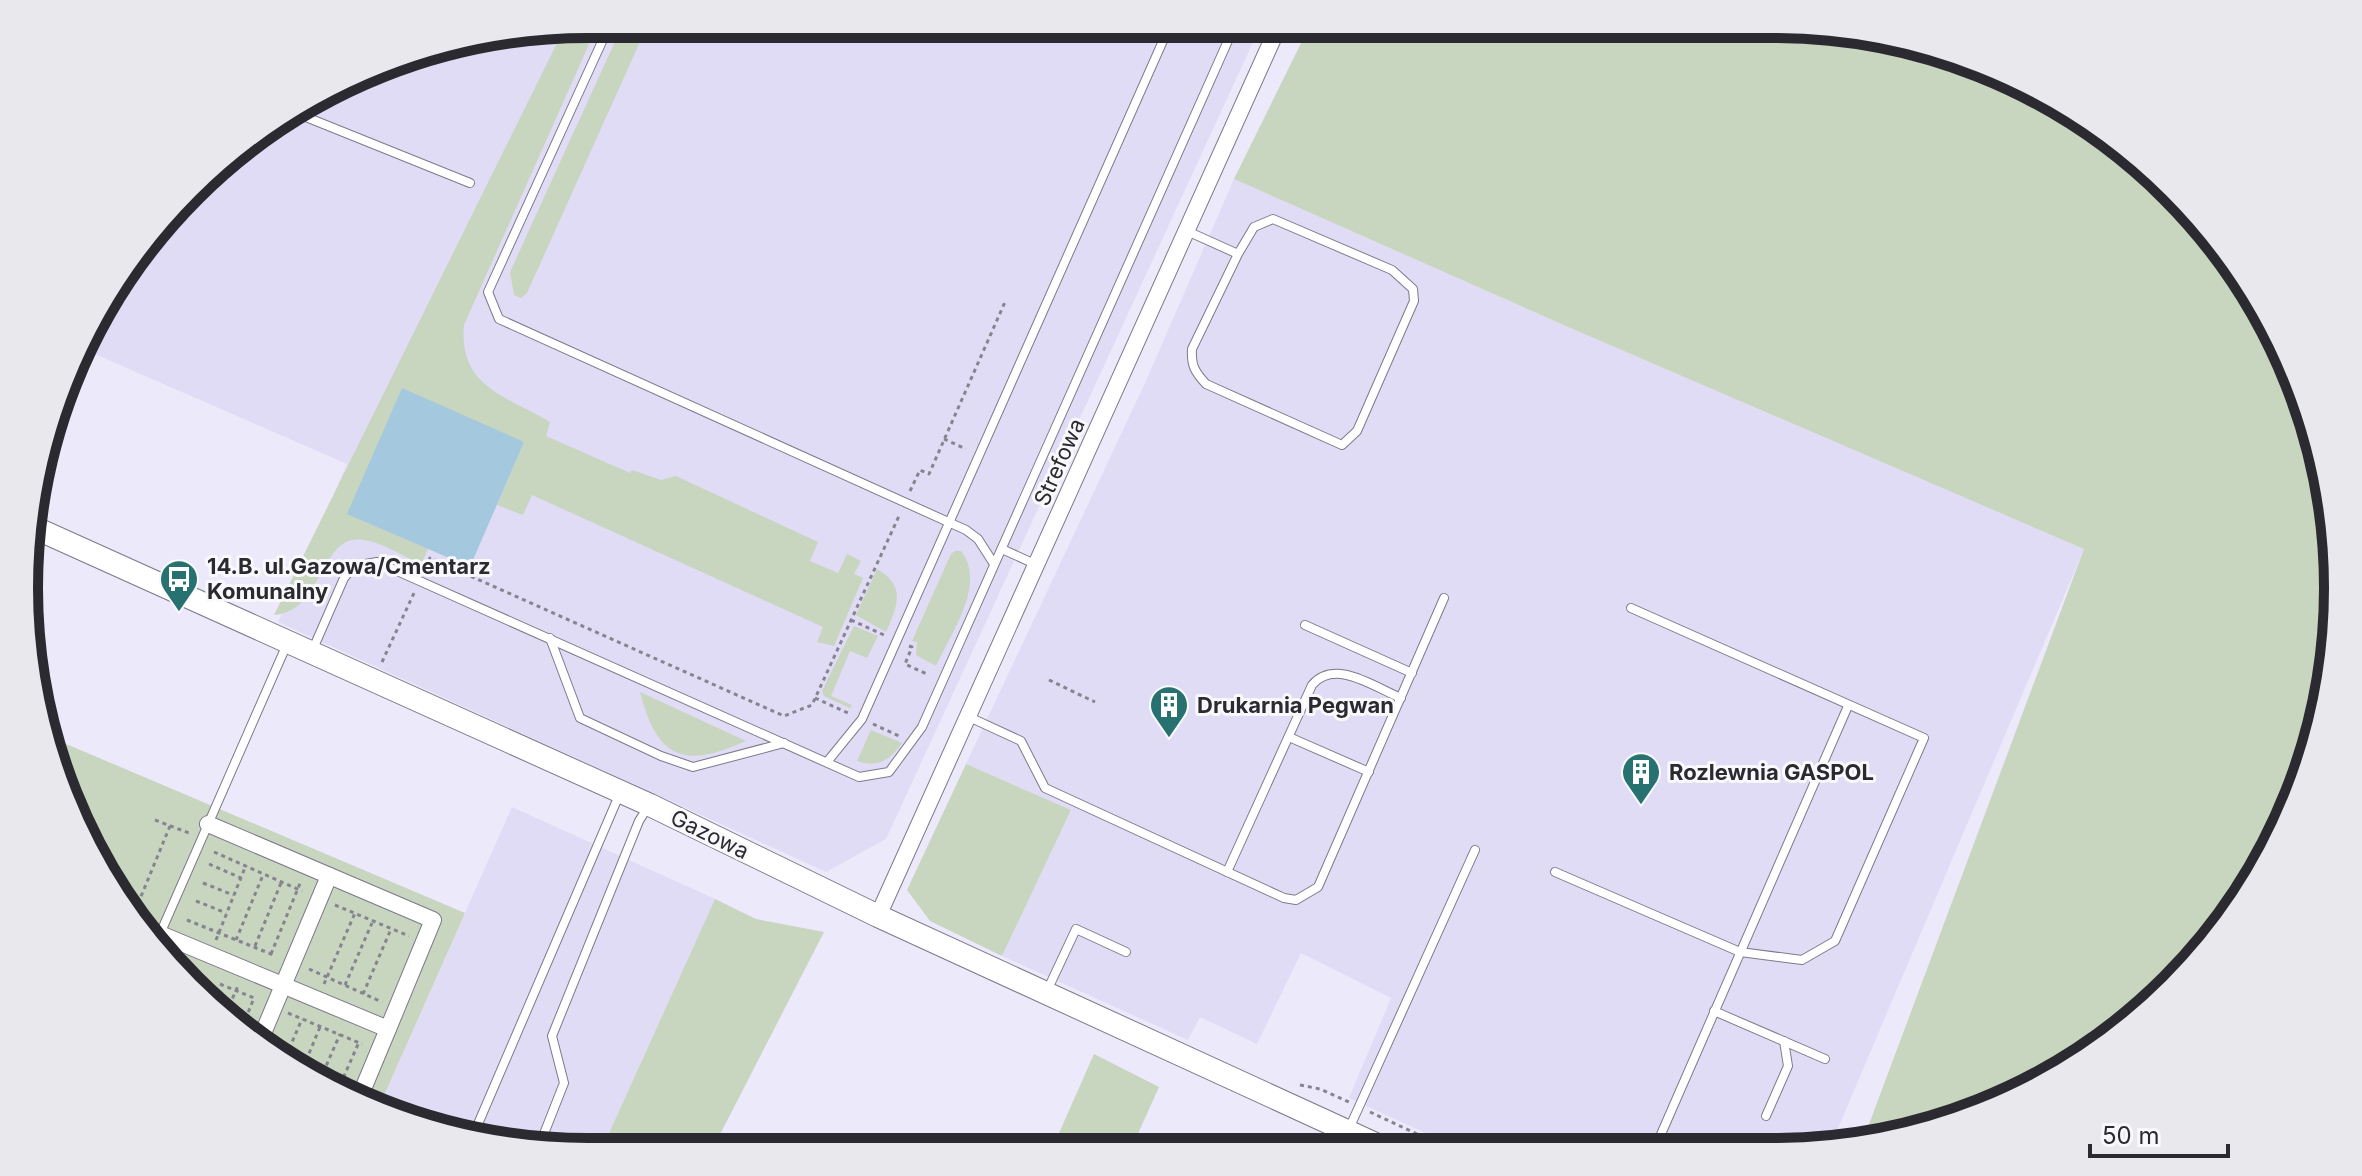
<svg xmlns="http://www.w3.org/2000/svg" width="2362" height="1176" font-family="Inter,sans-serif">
<rect width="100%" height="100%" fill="#ece9fb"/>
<!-- built -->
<g fill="#e0dcf5">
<path d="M588,24L1261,25L886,839L826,872L278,622L347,464L83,349L100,306L164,216L244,141L406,54L555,29L567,34Z"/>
<path d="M1234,179L1575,330L2084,549L1830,1147L1458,1148L1349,1098L1391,998L1301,953L1257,1044L1200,1017L1188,1040L1002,956L1071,810L966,764L1145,383Z"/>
<path d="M512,807L715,899L601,1151H552L442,1133L378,1109Z"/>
</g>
<!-- green -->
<g fill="#c8d5bf">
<path d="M598,24L464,325C458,387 507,396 550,422L546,436L630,473L632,470L661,480L676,476L818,542L810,561L838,573L847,554L861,561L854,574L863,578L834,646L817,642L823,627L532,495L523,515L497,505L524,441L347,513L428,549L421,564C404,557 382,542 363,540C319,533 324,612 274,615L562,33L555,29Z"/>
<path d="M623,24H648L527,293L521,298L514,295L510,272Z"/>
<path d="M1310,25H1810L1920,43L2023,82L2117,140L2198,216L2262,306L2308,406L2333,514L2337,624L2319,734L2280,837L2198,960L2117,1036L1989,1109L1862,1143L2084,549L1575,330L1234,179Z"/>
<path d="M955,551H961C987,584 951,633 936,666L916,655L917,642L912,641L951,554Z"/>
<path d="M877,569C906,586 898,605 886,632L856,615Z"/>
<path d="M854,626L878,636L867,658L850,651L831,696L852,705L850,708L824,696L822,691Z"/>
<path d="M640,692L746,741C684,769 657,759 640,692Z"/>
<path d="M871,730L902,743C890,760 878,768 857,761Z"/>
<path d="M52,738L465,913L378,1109L339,1094L189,986L82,837Z"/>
<path d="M966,764L1071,810L1002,956L930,921L907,890Z"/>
<path d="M715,899L756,919L824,932L712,1150L601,1151Z"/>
<path d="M1094,1054L1159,1087L1131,1149H1052Z"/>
</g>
<!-- water -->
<path fill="#a4c8dd" d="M402,388L524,442L470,567L347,514Z"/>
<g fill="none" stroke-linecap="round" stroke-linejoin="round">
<!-- lane casing -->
<g stroke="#7d7a8a" stroke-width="10">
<g id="lane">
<path d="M610,24L488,292L499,319L966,530L978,539L994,564"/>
<path d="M296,113L470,183"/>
<path d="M1187,231L1238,254L1192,349C1191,366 1195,372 1206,384L1342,445L1357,431L1414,301L1413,289L1392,270L1273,219L1254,227L1238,254"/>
<path d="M1002,549L1037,565"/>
<path d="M1305,625L1412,673"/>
<path d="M550,638L580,718L661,756L693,767L784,743"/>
<path d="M313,649L344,578L354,566L377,562L859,777L889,772L922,727L1235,25"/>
<path d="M969,717L1021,741L1045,788L1284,898L1296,900L1318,887L1444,598"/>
<path d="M1289,737L1369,772"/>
<path d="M827,762L862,719L1170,25"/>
<path d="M1227,872L1312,685C1335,658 1374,687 1401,698"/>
<path d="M1555,872L1740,952L1802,960L1835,941L1924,738L1631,608"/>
<path d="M160,934L287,644"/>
<path d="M1046,993L1076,929L1126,952"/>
<path d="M1714,1011L1825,1059"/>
<path d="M1766,1116L1788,1066L1784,1041"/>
<path d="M1348,1131L1475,850"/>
<path d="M472,1138L620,793"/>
<path d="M1655,1148L1848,706"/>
<path d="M538,1149L564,1083L552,1036L639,821L649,805"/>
</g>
</g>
<!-- street casing -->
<g stroke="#7d7a8a" stroke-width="18">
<g id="street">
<path d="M878,916L1279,25"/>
<path d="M160,934L388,1029L433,920L208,824"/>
<path d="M261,1038L329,876"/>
<path d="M358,1101L388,1029"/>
</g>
</g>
<!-- secondary casing -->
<g stroke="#7d7a8a" stroke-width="24">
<path id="secondary" d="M33,527L650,805L878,916L1384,1148"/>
</g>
<!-- path -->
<g stroke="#868490" stroke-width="3" stroke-dasharray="4 4" stroke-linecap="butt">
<path d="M944,439L966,449"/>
<path d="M910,491L920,470L929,474L1005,302"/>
<path d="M425,568L430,558L784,716L812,705L899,516"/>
<path d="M851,620L884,635"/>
<path d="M909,646L912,647L905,664L929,675"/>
<path d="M382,662L414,593"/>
<path d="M1049,680L1095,702"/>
<path d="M815,698L848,713"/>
<path d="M873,724L899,736"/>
<path d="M155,820L189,833"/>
<path d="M214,852L302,891"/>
<path d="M209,864L241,878"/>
<path d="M203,883L233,895"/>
<path d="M196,901L226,913"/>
<path d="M335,905L409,936"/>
<path d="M135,911L170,826"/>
<path d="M187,920L276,956"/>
<path d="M216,940L246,865"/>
<path d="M236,940L263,875"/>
<path d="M255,946L281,883"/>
<path d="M271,954L301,881"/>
<path d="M309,969L382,1002"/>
<path d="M220,984L254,998L243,1025"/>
<path d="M324,984L355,913"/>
<path d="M345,985L372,923"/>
<path d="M363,994L391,929"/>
<path d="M226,1013L238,986"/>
<path d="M288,1013L362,1044"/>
<path d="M286,1056L302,1019"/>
<path d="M303,1068L320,1027"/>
<path d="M320,1080L340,1034"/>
<path d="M1300,1085L1320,1089L1349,1102"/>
<path d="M337,1092L359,1042"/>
<path d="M1370,1112L1447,1148"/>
<path d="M1687,1148L1689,1144"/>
</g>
<!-- lane -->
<use href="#lane" stroke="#fff" stroke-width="8"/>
<!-- street -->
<use href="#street" stroke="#fff" stroke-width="16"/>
<!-- secondary -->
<use href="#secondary" stroke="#fff" stroke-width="22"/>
</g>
<!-- icons -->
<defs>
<g id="bus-pin" transform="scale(2)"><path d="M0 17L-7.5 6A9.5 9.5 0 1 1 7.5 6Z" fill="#277170" stroke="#f9f9fc"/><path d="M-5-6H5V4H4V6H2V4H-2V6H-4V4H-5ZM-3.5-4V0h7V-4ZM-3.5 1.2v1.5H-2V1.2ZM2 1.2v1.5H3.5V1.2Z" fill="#fff"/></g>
<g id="building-pin" transform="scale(2)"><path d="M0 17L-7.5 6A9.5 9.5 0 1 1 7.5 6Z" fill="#277170" stroke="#f9f9fc"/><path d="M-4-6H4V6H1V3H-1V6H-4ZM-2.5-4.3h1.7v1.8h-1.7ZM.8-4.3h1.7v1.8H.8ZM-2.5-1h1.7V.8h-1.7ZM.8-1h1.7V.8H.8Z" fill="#fff"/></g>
</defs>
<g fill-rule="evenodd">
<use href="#bus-pin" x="179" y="579"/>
<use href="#building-pin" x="1169" y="705"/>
<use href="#building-pin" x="1641" y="772"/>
</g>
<g text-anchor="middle" stroke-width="6" stroke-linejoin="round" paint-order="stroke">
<!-- street labels -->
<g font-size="22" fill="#2b2a31" stroke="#f9f9fc">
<text transform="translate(1059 462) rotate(-66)" y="8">Strefowa</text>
<text transform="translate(710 834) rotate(26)" y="8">Gazowa</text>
</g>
<!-- poi labels -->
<g font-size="22" font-weight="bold" fill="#2b2a31" stroke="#f9f9fc" text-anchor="start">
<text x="207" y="574">14.B. ul.Gazowa/Cmentarz<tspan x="207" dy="25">Komunalny</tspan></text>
<text x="1197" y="713">Drukarnia Pegwan</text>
<text x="1669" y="780">Rozlewnia GASPOL</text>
</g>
</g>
<!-- crop -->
<path d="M0 0H2362V1176H0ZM588 38H1774A550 550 0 0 1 2324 588V588A550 550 0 0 1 1774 1138H588A550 550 0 0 1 38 588V588A550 550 0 0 1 588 38Z" fill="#e9e8ec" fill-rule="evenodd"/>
<path fill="none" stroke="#2b2a31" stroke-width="10" d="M588 38H1774A550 550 0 0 1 2324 588V588A550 550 0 0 1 1774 1138H588A550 550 0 0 1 38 588V588A550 550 0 0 1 588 38Z"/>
<!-- scale -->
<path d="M2090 1144v12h138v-12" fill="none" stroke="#2b2a31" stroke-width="4"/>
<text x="2102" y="1144" font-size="24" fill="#2b2a31" stroke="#f9f9fc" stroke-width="6" paint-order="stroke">50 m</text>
</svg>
